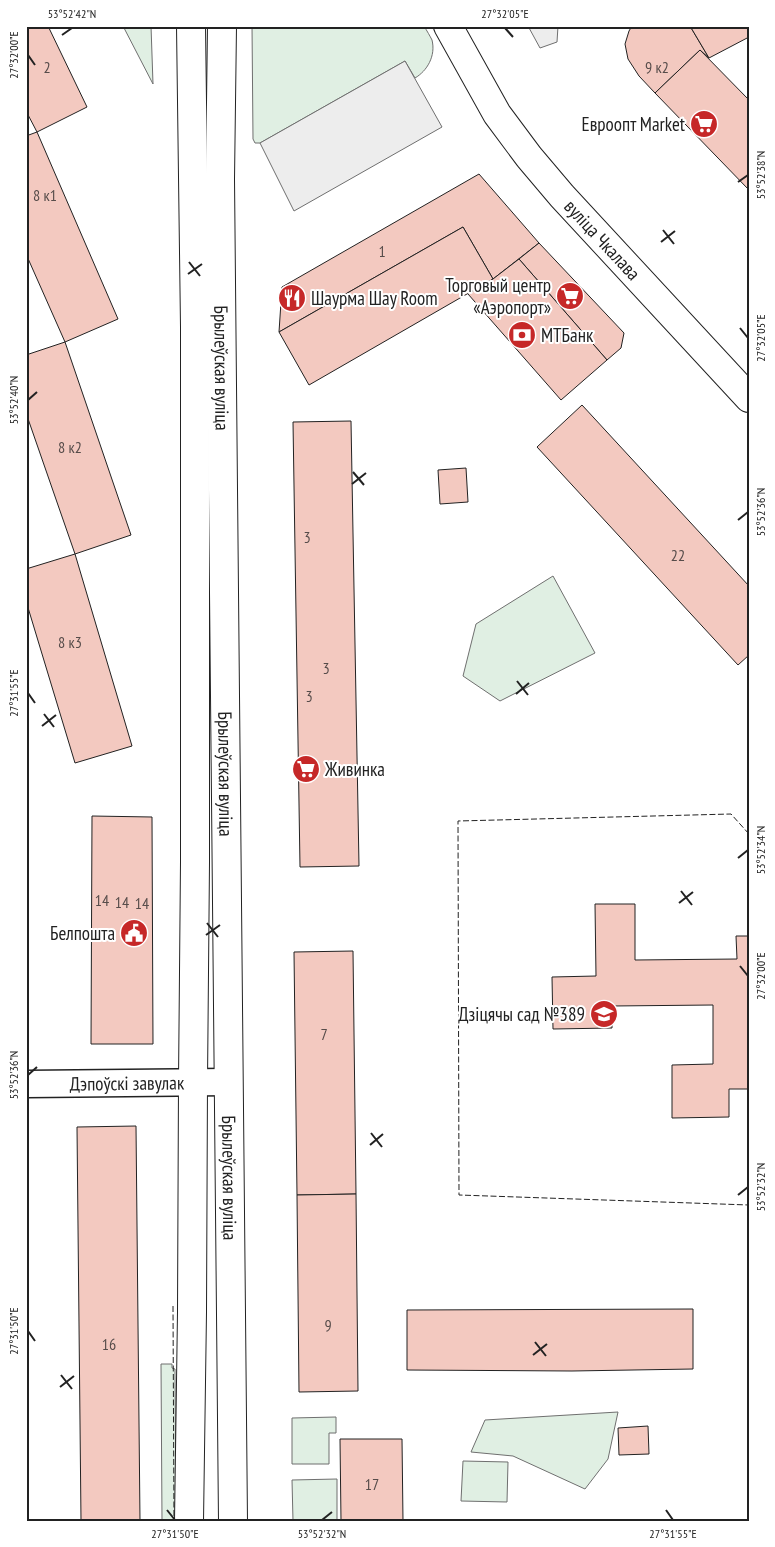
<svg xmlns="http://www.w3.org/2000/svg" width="775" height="1547" font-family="'PT Sans Narrow',sans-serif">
<rect width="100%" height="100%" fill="#fff"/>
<!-- green -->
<g fill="#e0efe3" stroke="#6f6f6f">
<path d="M123,26H151L153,84Z"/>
<path d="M252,26H424C427,31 430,36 432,40C436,56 427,71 415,78L405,61L260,143H255L253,139Z"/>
<path d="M553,576L595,653L500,701L463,676L476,624Z"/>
<path d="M161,1364H172V1368L175,1369L176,1521H162Z"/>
<path d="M618,1412L608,1459L585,1489L513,1456L471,1452L485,1420Z"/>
<path d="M336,1417V1433H329V1464H292V1418Z"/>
<path d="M463,1461L508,1462L507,1502L461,1501Z"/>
<path d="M337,1479V1521H293L292,1480Z"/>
</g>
<!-- parking -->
<g fill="#ededed" stroke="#6f6f6f">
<path d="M528,26H558L557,42L540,48Z"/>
<path d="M405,61L442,127L294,211L260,143Z"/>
</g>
<!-- building -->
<g fill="#f3c9c0" stroke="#222">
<path d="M26,26H48L87,107L37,132L26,111Z"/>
<path d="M632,26H690L709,58L700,50L655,93L639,76L628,59L625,44L629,31Z"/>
<path d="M690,26H749V37L709,58Z"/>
<path d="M700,50L749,100V190L655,93Z"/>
<path d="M37,132L118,319L65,342L26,254V136Z"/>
<path d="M479,174L539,243L493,279L463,227L279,332L282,287Z"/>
<path d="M463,227L493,279L309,385L279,332Z"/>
<path d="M539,243L624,333L621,348L607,360L519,259Z"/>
<path d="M519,259L607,360L561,400L468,294L493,279Z"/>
<path d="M65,342L131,535L75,554L26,413V355Z"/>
<path d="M582,405L749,586V655L738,665L537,447Z"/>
<path d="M351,421L359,866L300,867L293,422Z"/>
<path d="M466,468L468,502L440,504L438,470Z"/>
<path d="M75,554L132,746L75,763L26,601V569Z"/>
<path d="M92,816L152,817L153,1044H91Z"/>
<path d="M595,904H635V960L737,959L736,936H749V1089H729V1117L672,1118V1065L713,1064V1005L612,1006V1028L553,1029L552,977L596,976Z"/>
<path d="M353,951L356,1194L297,1195L294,952Z"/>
<path d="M136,1126L140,1521H81L77,1127Z"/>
<path d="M356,1194L358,1391L299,1392L297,1195Z"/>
<path d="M693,1309V1369L572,1371L407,1370V1310Z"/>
<path d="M648,1426L649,1454L619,1455L618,1428Z"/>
<path d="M340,1439H402L403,1521H341Z"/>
</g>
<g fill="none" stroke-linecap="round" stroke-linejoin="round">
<!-- minor casing -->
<g stroke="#222" stroke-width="29">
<g id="minor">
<path id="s1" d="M26,1084L228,1082"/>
</g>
</g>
<!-- secondary casing -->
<g stroke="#222" stroke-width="30">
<g id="secondary">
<path id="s2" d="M448,26L497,114L529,157L562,196L749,398"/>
</g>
</g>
<!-- primary casing -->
<g stroke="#222" stroke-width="30">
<g id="primary">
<path id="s3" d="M222,26L220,179L233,1521"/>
<path d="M189,1521L192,1312L193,1082L195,862V327L191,26"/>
</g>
</g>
<!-- minor -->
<use href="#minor" stroke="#fff" stroke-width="26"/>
<!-- secondary -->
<use href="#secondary" stroke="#fff" stroke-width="28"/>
<!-- primary -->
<use href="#primary" stroke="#fff" stroke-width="28"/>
<!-- fence -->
<g stroke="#222" stroke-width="1" stroke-dasharray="6 2.5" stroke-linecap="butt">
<path d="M749,834L731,814L458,821L459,1195L749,1205"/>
<path d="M173,1306L174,1521"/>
</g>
</g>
<!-- ticks -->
<path fill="none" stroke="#222" stroke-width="2" d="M505,28L513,37M62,35L72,28M28,55L35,65M738,182L748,175M663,230L674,244M661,242L675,231M189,262L200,276M188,274L202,264M740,328L748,338M28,400L37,392M353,472L364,485M352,484L366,473M738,520L748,512M517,681L528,695M28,693L35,703M516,694L529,683M44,714L54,727M42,726L56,715M738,858L748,850M681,891L692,905M679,903L693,892M207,923L218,937M206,935L220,925M740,966L748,976M28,1075L37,1067M371,1133L382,1147M370,1145L383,1134M738,1195L748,1187M28,1331L35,1341M535,1342L546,1356M533,1355L547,1344M61,1375L72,1389M60,1387L74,1376M167,1510L175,1520M666,1510L673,1520M322,1520L332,1512"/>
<!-- icons -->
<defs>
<g id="supermarket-disc" transform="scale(1.4375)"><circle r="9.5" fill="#c62828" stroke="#fff"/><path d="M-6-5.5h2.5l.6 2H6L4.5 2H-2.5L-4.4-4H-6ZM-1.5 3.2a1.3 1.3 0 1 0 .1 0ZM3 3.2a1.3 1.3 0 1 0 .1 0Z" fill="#fff"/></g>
<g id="restaurant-disc" transform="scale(1.4375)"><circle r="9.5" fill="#c62828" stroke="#fff"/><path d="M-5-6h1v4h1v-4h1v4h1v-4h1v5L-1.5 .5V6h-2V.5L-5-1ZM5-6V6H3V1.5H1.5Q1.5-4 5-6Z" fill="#fff"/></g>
<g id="bank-disc" transform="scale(1.4375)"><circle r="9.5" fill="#c62828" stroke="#fff"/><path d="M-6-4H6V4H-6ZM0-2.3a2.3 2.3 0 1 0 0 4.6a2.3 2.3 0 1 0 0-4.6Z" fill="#fff"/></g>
<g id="civic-disc" transform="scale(1.4375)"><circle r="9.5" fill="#c62828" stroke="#fff"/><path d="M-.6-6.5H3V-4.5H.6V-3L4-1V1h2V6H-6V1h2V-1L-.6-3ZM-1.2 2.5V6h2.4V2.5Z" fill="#fff"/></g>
<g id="school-disc" transform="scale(1.4375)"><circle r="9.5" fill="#c62828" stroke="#fff"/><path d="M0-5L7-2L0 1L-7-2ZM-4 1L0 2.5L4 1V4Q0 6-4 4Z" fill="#fff"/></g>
</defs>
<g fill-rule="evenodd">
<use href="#supermarket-disc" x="704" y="124"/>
<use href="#supermarket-disc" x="570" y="296"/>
<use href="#restaurant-disc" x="292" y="298"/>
<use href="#bank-disc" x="522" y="335"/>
<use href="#supermarket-disc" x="306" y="769"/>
<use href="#civic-disc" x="134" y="933"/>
<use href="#school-disc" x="604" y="1014"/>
</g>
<g text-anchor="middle" stroke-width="4" stroke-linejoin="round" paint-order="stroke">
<!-- number labels -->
<g font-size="16" fill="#564c4a">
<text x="47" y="73">2</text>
<text x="657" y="73">9 к2</text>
<text x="45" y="201">8 к1</text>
<text x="382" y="257">1</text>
<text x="70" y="453">8 к2</text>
<text x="307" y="543">3</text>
<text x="678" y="561">22</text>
<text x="70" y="648">8 к3</text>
<text x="326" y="674">3</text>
<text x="309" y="702">3</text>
<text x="102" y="906">14</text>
<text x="122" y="908">14</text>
<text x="142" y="909">14</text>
<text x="324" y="1040">7</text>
<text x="328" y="1331">9</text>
<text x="109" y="1350">16</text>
<text x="372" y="1490">17</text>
</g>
<!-- poi labels -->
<g font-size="19" fill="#222" stroke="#fff" text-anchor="end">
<text x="685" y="131">Евроопт Market</text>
<text x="551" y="292">Торговый центр<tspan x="551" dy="22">«Аэропорт»</tspan></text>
<text x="311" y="305" text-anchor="start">Шаурма Шау Room</text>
<text x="541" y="342" text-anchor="start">МТБанк</text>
<text x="325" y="776" text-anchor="start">Живинка</text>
<text x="115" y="940">Белпошта</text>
<text x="585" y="1021">Дзіцячы сад №389</text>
</g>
<!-- street labels -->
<g font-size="19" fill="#222" stroke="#fff">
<text dy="7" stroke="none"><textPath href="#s2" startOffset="265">вуліца Чкалава</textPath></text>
<text dy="7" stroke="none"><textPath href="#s3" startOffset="342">Брылеўская вуліца</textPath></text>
<text dy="7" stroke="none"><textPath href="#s3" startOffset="748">Брылеўская вуліца</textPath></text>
<text dy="7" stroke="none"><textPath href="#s1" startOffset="101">Дэпоўскі завулак</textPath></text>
<text dy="7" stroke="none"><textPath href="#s3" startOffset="1152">Брылеўская вуліца</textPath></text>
</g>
</g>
<!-- border -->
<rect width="775" height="1547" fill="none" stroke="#ffffff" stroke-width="55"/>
<rect x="28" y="28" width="720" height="1492" fill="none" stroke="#222" stroke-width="2"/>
<g font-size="12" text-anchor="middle" fill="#222">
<text x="72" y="18">53°52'42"N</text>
<text x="505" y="18">27°32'05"E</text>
<text transform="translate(14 55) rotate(-90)" y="4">27°32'00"E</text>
<text transform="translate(761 175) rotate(-90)" y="4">53°52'38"N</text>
<text transform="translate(761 338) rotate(-90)" y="4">27°32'05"E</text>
<text transform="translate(14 400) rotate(-90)" y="4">53°52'40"N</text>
<text transform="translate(761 512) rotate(-90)" y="4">53°52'36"N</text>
<text transform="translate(14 693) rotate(-90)" y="4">27°31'55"E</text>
<text transform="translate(761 850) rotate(-90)" y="4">53°52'34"N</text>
<text transform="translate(761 976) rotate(-90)" y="4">27°32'00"E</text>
<text transform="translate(14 1075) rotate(-90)" y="4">53°52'36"N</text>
<text transform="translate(761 1187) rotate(-90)" y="4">53°52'32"N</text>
<text transform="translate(14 1331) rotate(-90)" y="4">27°31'50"E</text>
<text x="175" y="1538">27°31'50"E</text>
<text x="322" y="1538">53°52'32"N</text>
<text x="673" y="1538">27°31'55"E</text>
</g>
</svg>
